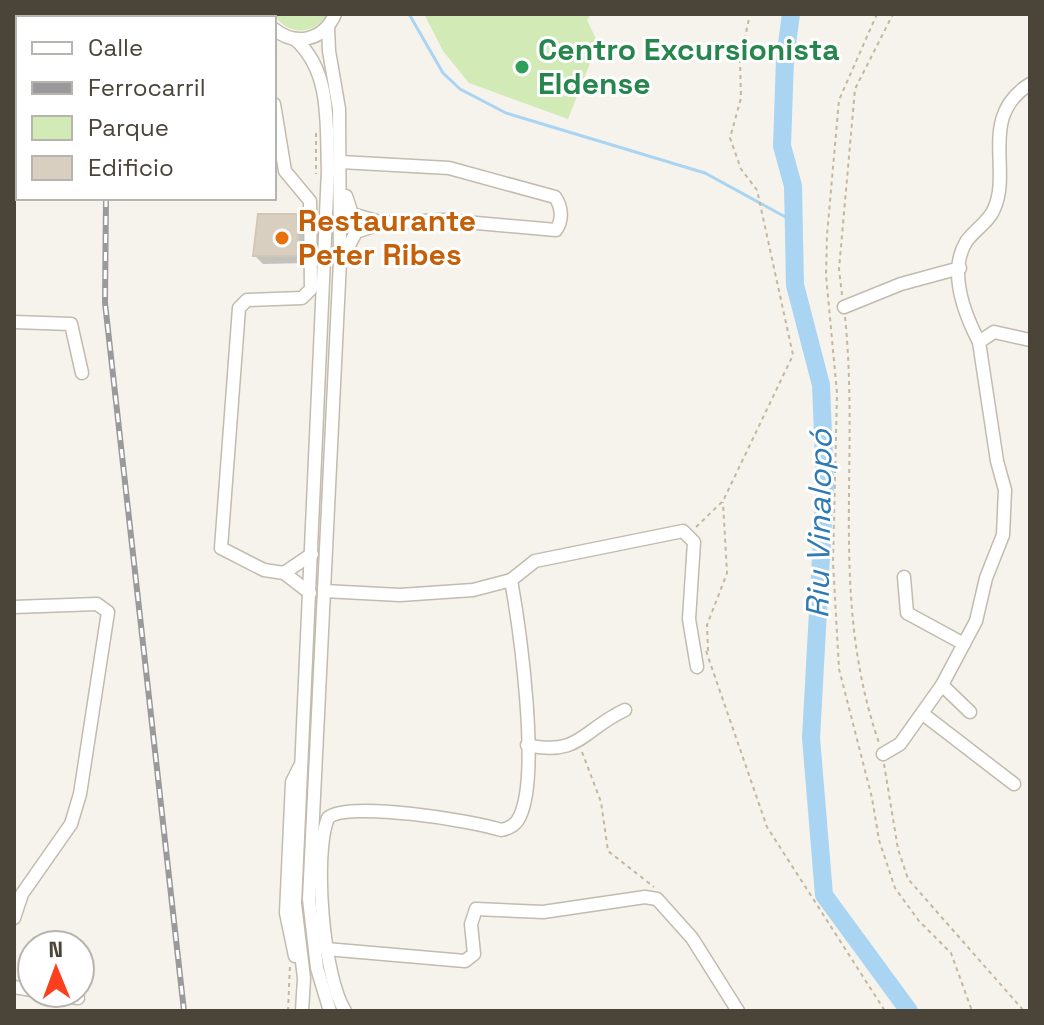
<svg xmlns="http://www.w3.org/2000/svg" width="1044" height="1025" font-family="'Space Grotesk',sans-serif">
<rect width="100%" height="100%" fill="#f6f3ec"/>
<!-- green -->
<g fill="#d2eab5">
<path d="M274,14H327C314,36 287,36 274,14Z"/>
<path d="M424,14H591L587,20L598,43L568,119L469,83L443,51Z"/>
</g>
<!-- shadow -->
<path fill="#0003" d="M296,216L305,225L307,263L263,264L255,256Z"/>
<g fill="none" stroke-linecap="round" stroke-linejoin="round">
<!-- stream -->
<path stroke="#a9d4f2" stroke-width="3" d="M409,14L443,73L460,89L506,113L705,173L791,220"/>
<!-- river -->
<path stroke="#a9d4f2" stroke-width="18" d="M791,14L785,59L782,146L793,186L795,285L821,385L825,484L811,738L824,895L909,1011"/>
</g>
<!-- building -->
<path fill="#d8cfc1" stroke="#d3c7b4" stroke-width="2" d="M258,214H297L299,256H253Z"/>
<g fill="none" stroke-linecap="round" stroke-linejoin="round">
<!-- minor casing -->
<g stroke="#c2bbae" stroke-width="15">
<g id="minor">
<path d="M260,14L266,18"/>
<path d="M328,27L329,51L339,109L340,261L309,899L317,968L330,1011"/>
<path d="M274,29C296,47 324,40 335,14"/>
<path d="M296,40C332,73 326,125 328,170L295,904L304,978L302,1011"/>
<path d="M1030,84C978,116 1012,170 994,209C989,222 974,230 966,242C948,272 965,315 979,342L994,332L1030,340"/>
<path d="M14,85L18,86"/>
<path d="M274,104L285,171L310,201L311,289L302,298L247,300L239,308L221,548L264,570L284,573L310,593"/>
<path d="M341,162L449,168L555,197C562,207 563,220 556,230L443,220L383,223L352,214L346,196"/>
<path d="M14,163L18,153"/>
<path d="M343,257L356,232L380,224"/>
<path d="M844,307L901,284L960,268"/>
<path d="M14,322L71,324L82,373"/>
<path d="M284,573L312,554"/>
<path d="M904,577L907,613L964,644"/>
<path d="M324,591L400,595L473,590L511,580L535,561L683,531L694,542L689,619L697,667"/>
<path d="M14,607L97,604L108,612L80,794L71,824L22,894L14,918"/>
<path d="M942,685L970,712"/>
<path d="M923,714L1014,784"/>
<path d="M527,745C580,757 583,729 625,710"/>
<path d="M883,754L900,744L942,685L976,621L986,578L1003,535L1005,490L997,461L979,342"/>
<path d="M326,949L465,961L474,954L471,924L476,909L543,912L645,897L657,899L692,938L738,1011"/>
<path d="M295,956L286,913L292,782L300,766"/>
<path d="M14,987L32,990"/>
<path d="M48,993L78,998"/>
<path d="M345,1011C323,976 313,855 328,818C346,800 475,821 501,830C510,828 516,825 520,816C540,773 520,630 511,580"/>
</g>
</g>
<!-- path -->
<g stroke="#c4b79f" stroke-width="2" stroke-dasharray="4 4" stroke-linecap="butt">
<path d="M877,14L839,100L827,235L826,275L837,393L833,562L839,669L872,798L879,840L895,888L919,921L951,953L972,1011"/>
<path d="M316,133V174"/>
<path d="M842,295L839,269L855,89L893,14"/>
<path d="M845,317C860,464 829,598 879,743"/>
<path d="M696,527L723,501L793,355L757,190L741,169L730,138L741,98L740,61L750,14"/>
<path d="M706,651L767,827L885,1011"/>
<path d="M708,651L707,625L727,573L723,502"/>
<path d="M582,752L601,802L608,851L654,887"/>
<path d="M884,764L898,849L908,879L1024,1011"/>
<path d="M288,1011L290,964"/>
</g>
<!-- minor -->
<use href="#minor" stroke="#fff" stroke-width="12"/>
<!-- rail casing -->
<g stroke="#9a9a9a" stroke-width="6">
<g id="rail">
<path d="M125,18V14"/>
<path d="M106,198L105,303L184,1011"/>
</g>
</g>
<!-- rail -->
<use href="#rail" stroke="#fff" stroke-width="3" stroke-dasharray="9" stroke-linecap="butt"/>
</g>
<!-- markers -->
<circle fill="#2e9e5b" stroke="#fff" stroke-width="3" cx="522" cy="67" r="8"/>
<circle fill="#e8710a" stroke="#fff" stroke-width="3" cx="282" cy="238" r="8"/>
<g text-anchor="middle" stroke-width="6" stroke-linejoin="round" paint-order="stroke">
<!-- leisure labels -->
<g font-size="30" font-weight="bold" fill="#27864d" stroke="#fff" text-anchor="start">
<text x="538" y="60">Centro Excursionista<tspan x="538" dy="34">Eldense</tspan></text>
</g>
<!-- food labels -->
<g font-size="30" font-weight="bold" fill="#c56008" stroke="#fff" text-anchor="start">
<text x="298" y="231">Restaurante<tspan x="298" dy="34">Peter Ribes</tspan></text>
</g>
<!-- water labels -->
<g font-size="32" font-style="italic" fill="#2e7ab2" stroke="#fff">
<text transform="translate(819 524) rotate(-89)" y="11">Riu Vinalopó</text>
</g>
</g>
<!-- border -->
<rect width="1044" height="1025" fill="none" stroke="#4b4439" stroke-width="32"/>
<!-- legend -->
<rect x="16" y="16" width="260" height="184" fill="#ffffff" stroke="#b7b4b0" stroke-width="2"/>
<rect x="32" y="42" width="40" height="12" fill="#ffffff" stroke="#b7b4b0" stroke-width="2"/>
<text x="88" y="56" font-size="24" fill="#4b4439">Calle</text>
<rect x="32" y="82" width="40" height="12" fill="#9a9a9a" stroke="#b7b4b0" stroke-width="2"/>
<text x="88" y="96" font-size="24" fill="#4b4439">Ferrocarril</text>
<rect x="32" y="116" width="40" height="24" fill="#d2eab5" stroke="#b7b4b0" stroke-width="2"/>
<text x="88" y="136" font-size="24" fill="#4b4439">Parque</text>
<rect x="32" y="156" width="40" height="24" fill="#d8cfc1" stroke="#b7b4b0" stroke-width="2"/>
<text x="88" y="176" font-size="24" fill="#4b4439">Edificio</text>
<!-- north arrow -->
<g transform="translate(56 969) rotate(359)"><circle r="38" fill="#ffffff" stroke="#b7b4b0" stroke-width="2"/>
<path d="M0-6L14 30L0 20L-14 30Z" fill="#fc3f1d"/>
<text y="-12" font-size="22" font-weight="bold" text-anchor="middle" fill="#4b4439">N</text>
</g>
</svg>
